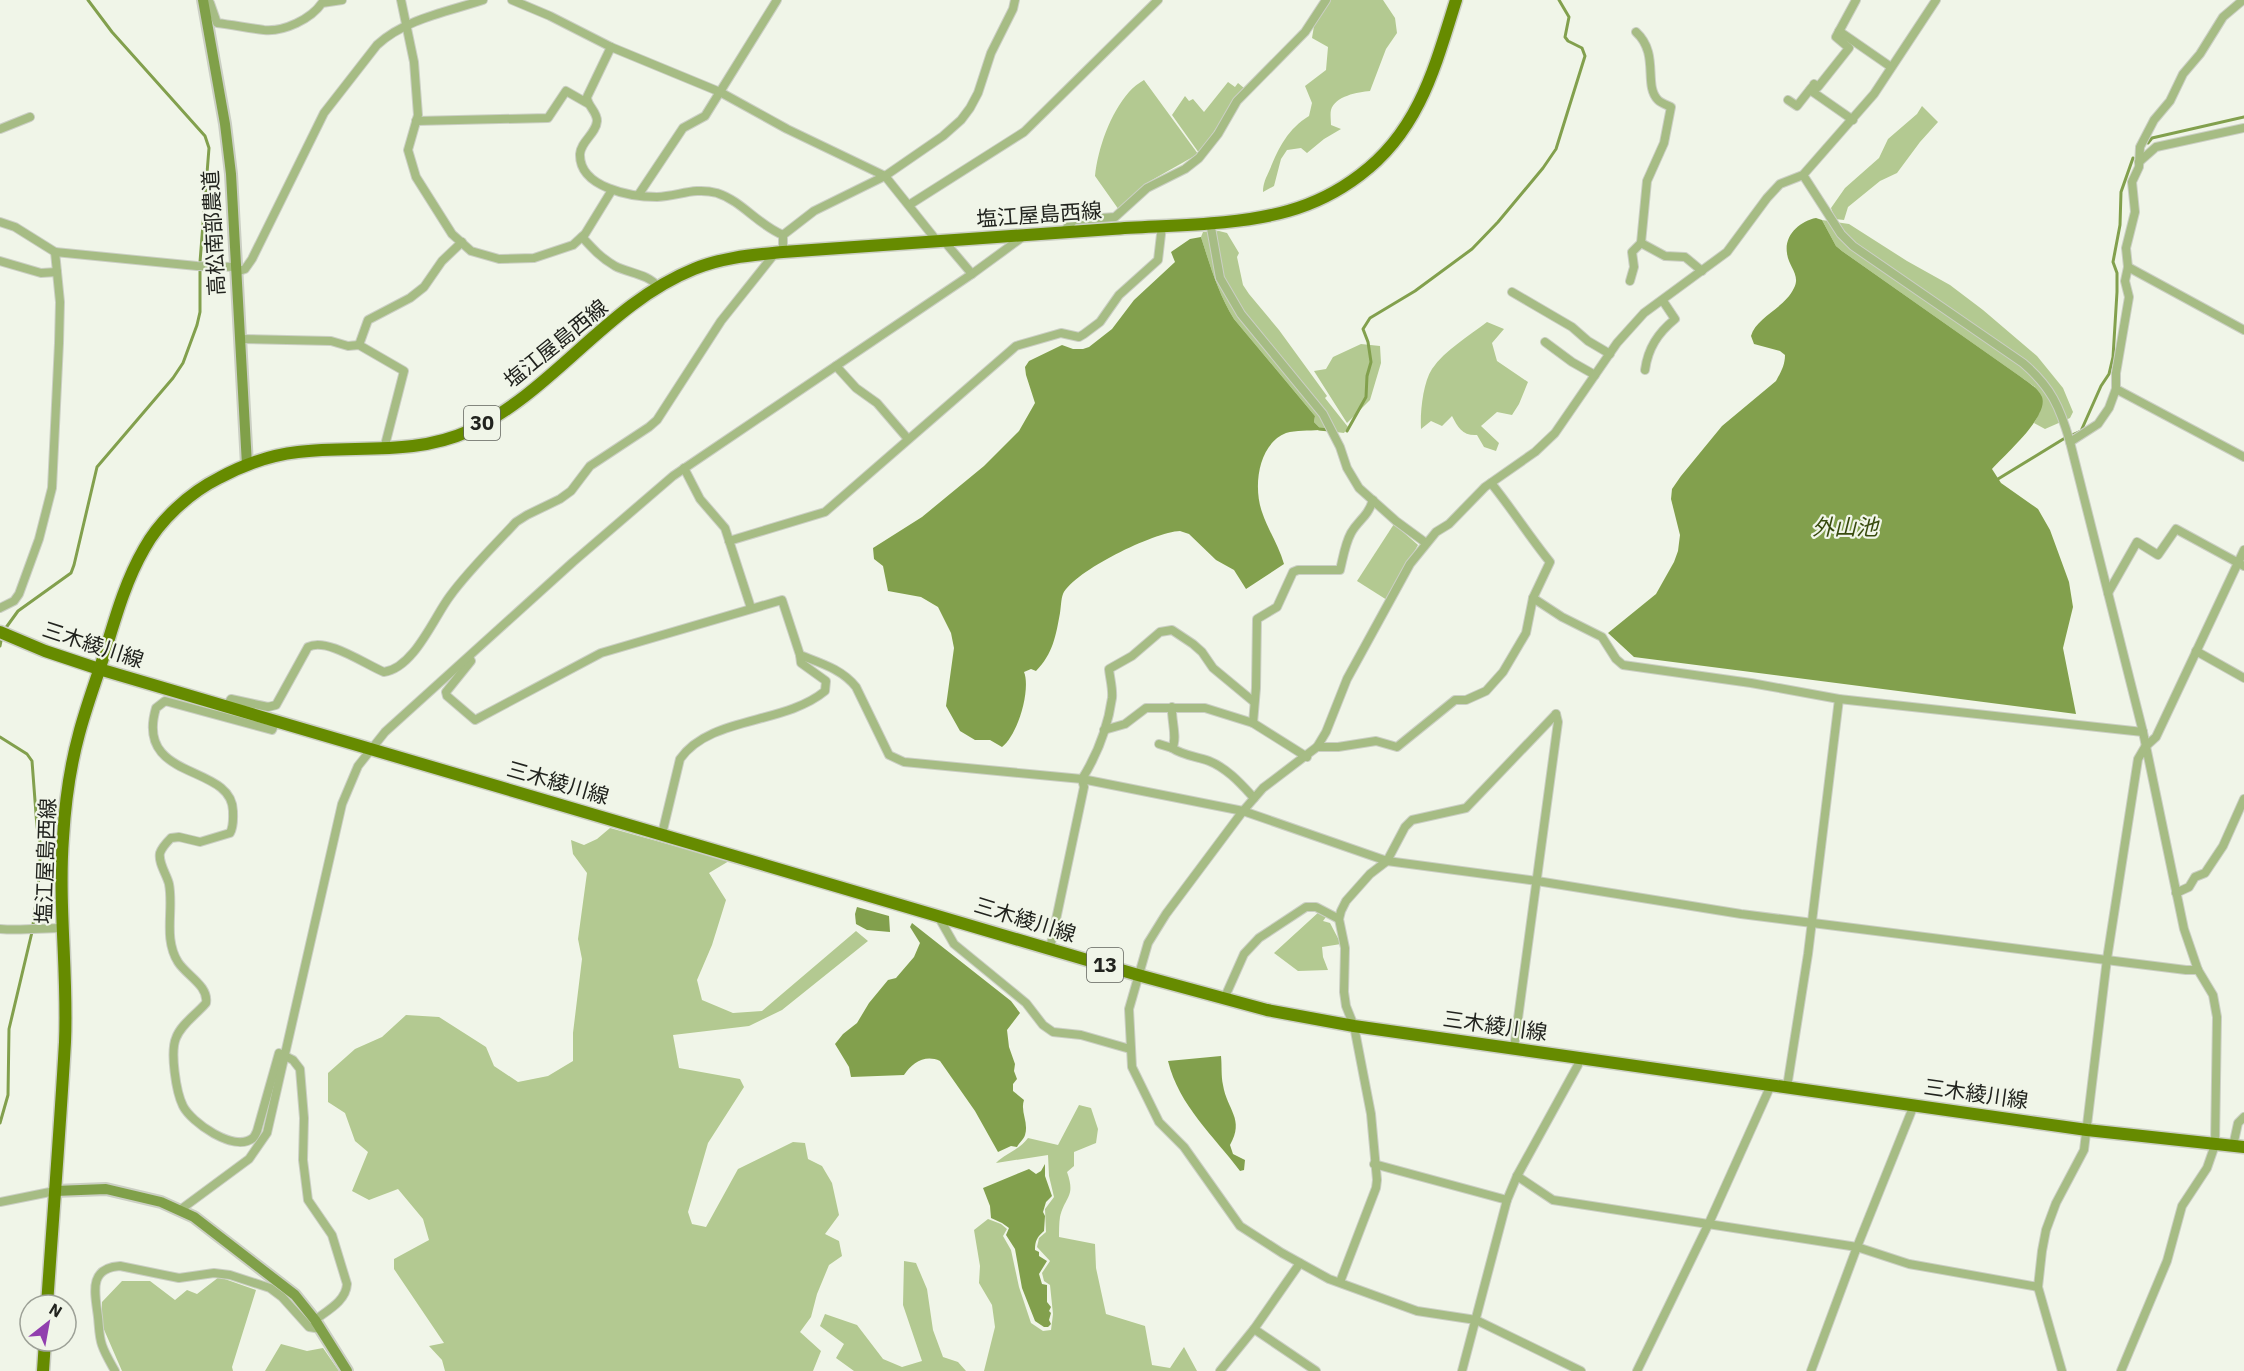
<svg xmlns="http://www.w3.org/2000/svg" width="2244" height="1371" font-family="'IBM Plex Sans','Noto Sans JP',sans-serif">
<rect width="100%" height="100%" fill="#f0f5e8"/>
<!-- green -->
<g fill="#b3c991">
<path d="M1330,0H1383L1395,18L1397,33L1386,49L1370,91C1358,92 1335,96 1331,110C1330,114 1331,121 1331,125L1341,129L1324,139L1307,153L1301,148L1287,150L1281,159L1274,186L1263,192C1263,183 1266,178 1270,169C1279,147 1288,129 1309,116L1312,103L1305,86L1326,70L1328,47L1312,38L1314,26Z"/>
<path d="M1144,80L1198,154L1145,184L1119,210L1095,176C1098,148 1110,114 1129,92C1133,87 1139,83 1144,80Z"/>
<path d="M1228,82L1235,87L1238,83L1244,88L1199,153L1172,115L1185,96L1189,101L1193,99L1204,112Z"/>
<path d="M1922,106L1938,122L1920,142L1897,173L1880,181L1848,207L1844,220L1835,219L1831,208L1845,188L1879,158L1888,139L1917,114Z"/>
<path d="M1822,220L1849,224L1907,261L1950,285L1983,310L2037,356L2063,388L2073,412L2070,418L2045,429L2034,423L2040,412L2035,387L1842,251L1836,246Z"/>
<path d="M1219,231L1227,233L1239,253L1237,257L1243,285L1249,294L1279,330L1327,396L1325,398L1348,427L1344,433L1319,430V427L1314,422L1315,416L1234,319C1218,293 1210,265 1201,237L1203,232Z"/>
<path d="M1487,322L1504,329L1492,343L1497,361L1528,382L1519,404L1512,415L1497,412L1481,426L1499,443L1496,451L1484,447L1477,435C1463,436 1458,428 1452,416L1442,426L1431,421L1421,429C1420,412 1423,383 1432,369C1445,350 1469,336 1487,322Z"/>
<path d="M1361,344L1380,346L1381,363L1370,400L1347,423L1314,371L1326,369L1333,357Z"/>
<path d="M1394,524L1418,545L1387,600L1357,581Z"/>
<path d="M610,828L729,861L709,873L726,900L712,945L697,980L702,1000L733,1013L762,1011L856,931L868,941L782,1010L749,1026L673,1035L679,1068L740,1079L744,1087L708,1143L688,1212L692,1224L706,1227L738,1169L793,1142L805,1143L808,1159L822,1166L832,1183L839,1215L825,1234L839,1241L842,1256L829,1265L817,1294L811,1317L800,1332L821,1351L813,1371H445L442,1360L429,1346L444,1343L394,1269V1259L429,1240L423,1219L398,1189L369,1200L352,1191L368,1152L355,1141L345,1113L328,1102V1073L355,1049L382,1037L406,1015L439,1017L486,1047L494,1066L518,1082L548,1076L573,1061V1033L582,959L578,939L587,873L573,854L571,840L584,845L597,839Z"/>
<path d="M1320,911L1326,917L1323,921L1330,923L1341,944L1322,947L1323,957L1328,970L1298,971L1274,953Z"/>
<path d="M1079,1105L1091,1108L1098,1129L1096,1143L1074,1152V1166L1067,1172C1076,1197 1065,1196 1060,1217C1059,1223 1059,1231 1059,1237L1095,1244L1096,1268L1106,1314L1145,1326L1152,1365L1170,1368L1184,1347L1197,1371H984L995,1327L992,1305L979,1283L980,1266L974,1230L988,1219L1001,1224L1007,1229L1003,1236L1011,1250L1019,1287L1031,1323L1043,1331L1051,1330L1053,1314L1050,1285L1044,1281L1042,1273L1050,1261L1037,1247L1039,1238L1046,1232L1045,1209L1054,1197L1049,1176L1048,1155L996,1163C1006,1153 1019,1150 1028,1138L1058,1145Z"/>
<path d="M904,1261L916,1263L927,1289L933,1330L943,1357L958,1362L966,1371H854L836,1358L844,1344L820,1326L825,1314L857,1325L883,1359L902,1367L922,1361L903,1305Z"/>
<path d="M219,1277L256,1290L232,1367L233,1371H122L102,1325V1302L122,1281H150L175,1300L187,1290L197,1294Z"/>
<path d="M281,1344L307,1351L323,1348L339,1371H265Z"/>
</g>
<!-- water -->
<g fill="#82a04d">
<path d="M1816,218L1822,220L1836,246L1842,251L2021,377C2029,383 2038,388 2042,397C2049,417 2004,455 1992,469L2001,483L2038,509L2050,530L2069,582L2073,607L2063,648L2076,714L1634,657L1608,633L1656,594L1674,562L1678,551L1680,535L1671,499L1672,489L1681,476L1722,426L1776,381C1781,372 1785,365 1785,355L1780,351L1754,344L1751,336C1756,317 1784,309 1794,288C1801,275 1788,266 1787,253C1784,235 1800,221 1816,218Z"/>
<path d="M1201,237C1210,265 1218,293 1234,319L1315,416L1314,422L1319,427V430C1309,431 1296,430 1286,433C1258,444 1253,487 1262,512C1268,530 1279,546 1284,564L1246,589L1234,570L1216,560L1189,534L1180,531C1154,532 1074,571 1063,594C1061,599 1061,607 1060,613C1056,635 1053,654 1036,671L1031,669L1024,672C1031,689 1018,735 1002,747L990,740H975L960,731L946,706L954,648L951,633L938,607L921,597L888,591L883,566L874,559L873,548L922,517L984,466L1019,431L1035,403L1026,375L1025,367L1029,361L1062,345L1073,349H1083L1089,347L1112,329L1134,300L1175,262L1171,252L1190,239Z"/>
<path d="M857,907L889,916L890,932L867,930L856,924L855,914Z"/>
<path d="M912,923L1011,1001L1020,1013L1007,1030L1009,1047L1015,1064L1014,1071L1017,1079L1013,1084V1091L1024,1100C1020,1112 1029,1122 1025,1135C1024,1139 1019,1143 1017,1147L1011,1146L998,1152L975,1111L940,1061C925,1054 912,1063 904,1075L851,1077L849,1067L835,1044L843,1034L857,1023L869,1003L888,980L896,978L914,957L920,943L910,927Z"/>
<path d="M1221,1056C1222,1066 1221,1076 1223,1085C1227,1110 1245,1119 1230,1145L1233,1154L1245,1160L1244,1170L1240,1171C1214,1136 1179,1106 1168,1061Z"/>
<path d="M1045,1164V1176L1052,1196L1046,1202L1043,1212L1045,1216L1044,1231C1037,1237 1035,1241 1035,1250L1039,1252V1256L1047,1261L1039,1274L1042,1284L1047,1285V1302L1051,1307L1049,1311L1051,1313L1049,1320L1051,1324L1048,1327H1044L1035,1321L1022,1288L1015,1249L1006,1235L1009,1228L1002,1223L991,1218L990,1206L983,1188L1029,1169L1036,1174L1041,1171Z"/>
</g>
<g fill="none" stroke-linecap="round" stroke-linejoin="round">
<!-- stream -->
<g stroke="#82a04d" stroke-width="3">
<path d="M2148,143L2152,138L2244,117"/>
<path d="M1319,429L1329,430"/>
<path d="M1347,431L1366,397L1367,376L1371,362L1368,342L1363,329L1370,318L1415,291L1472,249L1498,222L1543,168L1556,149L1585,56L1582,48L1568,41L1565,37L1569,17L1559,0"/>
<path d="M1998,479L2065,438L2081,431L2101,386L2109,374L2113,357L2117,292V273L2113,262L2120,225L2121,192L2133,158"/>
<path d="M5,629L18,611L71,573L74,565L97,467L173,378L183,363L197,325L200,312V262L209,148L205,136L112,32L88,0"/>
<path d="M0,646L1,641"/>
<path d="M0,737L27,754L32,761L37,827L41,847L38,888L32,932L9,1029L8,1095L0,1123"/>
</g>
<!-- street casing -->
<g stroke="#cbcfc4" stroke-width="10">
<g id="street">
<path d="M401,0L414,62L418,115L408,150L416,177L452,234L471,251L499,259L534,258L573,245L585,234L612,190"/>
<path d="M512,0L550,16L611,47L720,92L787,129L885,176L937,241"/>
<path d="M203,1L210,3L217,23C233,25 248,28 264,30C284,32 311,19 322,3L342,0"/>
<path d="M1839,31L1891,67"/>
<path d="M611,47L587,97C587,106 597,111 597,121C596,134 581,141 580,154C579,188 632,197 657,197C679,196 694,187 717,193C742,201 758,225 783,235"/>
<path d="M1814,84L1818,87L1849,48L1836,37L1856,0"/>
<path d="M1810,90L1853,120"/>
<path d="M1788,100L1797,106L1812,87"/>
<path d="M416,121L548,118L566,91L587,103"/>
<path d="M0,129L30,117"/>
<path d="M2139,162L2156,147L2244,128"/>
<path d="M1803,175L1841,234L1853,246L2023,363C2051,387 2060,407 2070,442L2143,732L2184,929L2198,970L2213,995L2217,1017L2215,1145L2207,1168L2182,1206L2167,1261L2121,1371"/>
<path d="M639,194L683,128L705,116L777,0"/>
<path d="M909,205L1024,132L1158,0"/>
<path d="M0,222L15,227L55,252"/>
<path d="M1210,222L1220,278L1241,314L1323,414L1340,447L1347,468L1359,488L1396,521L1426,543"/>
<path d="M1063,232L1074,220L1115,217L1147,188L1185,169L1199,158L1218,134L1237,101L1305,32L1326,0"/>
<path d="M582,237C592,248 601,258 615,266C628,273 649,274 658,287"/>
<path d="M944,241L972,274"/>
<path d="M1641,243L1665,256L1685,257L1702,271"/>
<path d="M783,252V235L814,211L885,176L943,136L961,120L970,108L978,93L991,53L1013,9L1015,0"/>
<path d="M0,261L41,273L57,272"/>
<path d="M2128,267L2244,330"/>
<path d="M236,272L245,269L252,259L324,113L377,45C405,19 447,12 483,0"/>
<path d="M1630,281L1634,267L1632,252L1641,243L1647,181L1664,143L1671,107C1667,105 1661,103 1658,100C1643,85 1660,54 1636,32"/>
<path d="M1512,292L1572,327L1588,341L1610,354"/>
<path d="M240,339L331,341L348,346L359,345L404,371L384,449"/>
<path d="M1545,342L1572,362L1595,375"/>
<path d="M359,345L368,320L410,298L424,287L442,261L462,242"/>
<path d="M836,366L856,388L877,403L908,439"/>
<path d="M1645,370C1648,348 1658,333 1675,319L1663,301"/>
<path d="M2116,389L2244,457"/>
<path d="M2070,442L2098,424L2109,408L2116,389V373L2129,297L2125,281L2128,267L2126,248L2135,212L2132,182L2139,167L2140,147L2154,120L2170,101L2183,74L2200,54L2223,17L2243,0"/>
<path d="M684,468L700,499L725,528L751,608"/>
<path d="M729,541L825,512L1016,346L1061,333L1079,337L1084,334L1100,322L1119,295L1158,260L1162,226"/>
<path d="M2108,593L2137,542L2158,555L2176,529L2244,566"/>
<path d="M1533,598L1562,617L1602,637L1616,659L1623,665L1751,683L1839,699L2143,732"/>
<path d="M0,608L14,601L19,594L39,539L52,488L59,343L60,302L55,252L197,266L236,267"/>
<path d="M2196,651L2244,678"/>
<path d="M470,659L471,661L446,692L447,696L475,720L601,653L782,600L800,655C820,663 842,669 856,687L889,755L904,762L1082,779L1084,787L1050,948"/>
<path d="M1254,702L1213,668L1202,652L1193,644L1172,630L1160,632L1132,656L1109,669C1110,679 1113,689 1112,698C1108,726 1097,755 1082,779L1243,811L1387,861L1537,881L1741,914L2186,970H2198"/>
<path d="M227,706L231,699L268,707L276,705L308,647C327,637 366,665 384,672C414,668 434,617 450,596C469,570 494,546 516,522L527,515L560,499L571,491L590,466L649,427L657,420L721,321L776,252"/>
<path d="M276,721L272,730L165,701L156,708C134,782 232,763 233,811C233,819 234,826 230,833L200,842L179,837L171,838C167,842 162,847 160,853C158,863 167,875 169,884C174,910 163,938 178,962C186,975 209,986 206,1003C197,1014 181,1024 176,1038C170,1052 176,1092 183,1106C191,1122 234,1153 253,1138C255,1136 256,1133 257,1131L279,1053L293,1060L300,1069L304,1118L303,1160L308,1200L332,1235L347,1284C346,1301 328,1310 315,1320"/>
<path d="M1253,723L1256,688L1257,619L1277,607L1293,572L1298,570H1340C1343,558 1345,544 1351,533C1359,519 1367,518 1373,500"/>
<path d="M1104,730L1125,724L1146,708H1205L1253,723L1307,757"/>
<path d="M1159,744L1172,748C1178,739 1171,720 1172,707"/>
<path d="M1317,747H1338L1376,741L1397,747L1455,700H1466L1486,691L1503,672L1526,633L1533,598L1550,562C1529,536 1512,509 1491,483"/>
<path d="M1172,748C1184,756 1196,756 1209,761C1227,768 1241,784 1254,798"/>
<path d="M662,834L680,759C710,716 784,725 825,691L826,681L801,663L800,655"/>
<path d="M2176,893L2189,887L2195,877L2205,873L2223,846L2244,799"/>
<path d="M938,916L954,944L1026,1003L1043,1025L1053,1032L1081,1035L1130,1049"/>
<path d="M0,929C21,931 42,928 63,928"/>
<path d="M1224,999L1244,954L1259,938L1306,907H1316L1339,919"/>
<path d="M1514,1048L1558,722L1556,714"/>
<path d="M1787,1087L1808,954L1839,699"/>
<path d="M2233,1146L2238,1123L2244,1117"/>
<path d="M1374,1164L1507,1200"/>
<path d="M1517,1176L1553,1200L1857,1247L1909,1264L2038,1287"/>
<path d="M0,1202L55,1191"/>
<path d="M180,1210L249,1159L267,1133L342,804L358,766L385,732L573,562L673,476L972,274L1024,236"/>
<path d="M1340,1282L1376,1188L1377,1180L1371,1114L1354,1026L1346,1006L1344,992L1345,948L1339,919L1341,911L1346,901L1370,874L1387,861L1405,827L1412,820L1466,808L1556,714"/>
<path d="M1254,1329L1316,1371"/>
<path d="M115,1371C110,1362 105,1354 102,1345C99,1337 99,1326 98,1317C95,1293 88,1268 120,1266L179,1278L214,1273L230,1275L270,1288L282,1297L309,1327L321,1329"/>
<path d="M1220,1371L1254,1329L1300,1263"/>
<path d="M1462,1371L1507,1200L1517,1176L1578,1065L1579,1058"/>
<path d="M1581,1371L1476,1320L1417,1311L1329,1279L1282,1253L1240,1226L1184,1147L1159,1122L1132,1067L1129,1009L1148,943L1166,914L1243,811L1263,788L1317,747L1326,732L1347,679L1410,564L1436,532L1449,524L1485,487L1535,452L1555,433L1617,343L1644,313L1727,252L1767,198L1780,184L1803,175L1874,94L1936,0"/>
<path d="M1637,1371L1709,1223L1771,1085"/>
<path d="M1811,1371L1857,1247L1914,1105"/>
<path d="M2062,1371L2038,1287L2042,1251L2046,1230L2056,1203L2084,1150L2107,959L2138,759L2145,747L2156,737L2244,550"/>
</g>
</g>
<!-- secondary casing -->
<g stroke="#cbcfc4" stroke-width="14">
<g id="secondary">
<path d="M203,0L225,124L231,174L247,465"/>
<path d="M55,1191L106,1189L161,1202L194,1217L295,1295L315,1320L347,1371"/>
</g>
</g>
<!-- primary casing -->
<g stroke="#cbcfc4" stroke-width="15">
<g id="primary">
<path d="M0,632L45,651L99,669L1138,975L1267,1010L1354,1026L2087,1130L2244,1147"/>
<path d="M47,1305C53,1217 60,1129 65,1042C68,974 58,906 63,838C65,804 70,767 79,734C86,707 96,681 104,655C115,619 125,582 144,549C160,520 189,493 219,478C243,465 271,455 298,452C355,445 414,456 469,431C553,392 607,304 694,269C723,257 753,255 783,252C893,244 1002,237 1112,229C1166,225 1236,226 1288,211C1313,204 1339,191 1360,175C1419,131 1435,67 1456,0"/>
<path d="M43,1371L45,1341"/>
</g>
</g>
<!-- street -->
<use href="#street" stroke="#a6bc84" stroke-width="8"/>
<!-- secondary -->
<use href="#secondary" stroke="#80a049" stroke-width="10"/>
<!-- primary -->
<use href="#primary" stroke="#668b00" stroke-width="12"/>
</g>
<g text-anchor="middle" stroke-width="4.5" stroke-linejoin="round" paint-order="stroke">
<!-- shield labels -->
<g fill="#f0f5e8" stroke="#5f625b" stroke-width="1.5">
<rect x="464" y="406" width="36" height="34" rx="4.5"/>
<rect x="1087" y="948" width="36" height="34" rx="4.5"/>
</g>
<g font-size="20" font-weight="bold" fill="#21231e">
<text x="482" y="430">30</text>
<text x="1105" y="972">13</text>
</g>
<!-- street labels -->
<g font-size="21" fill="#21231e" stroke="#f0f5e8">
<text transform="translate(1039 215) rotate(-4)" y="7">塩江屋島西線</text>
<text transform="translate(214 233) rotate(-93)" y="7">高松南部農道</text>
<text transform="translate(556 344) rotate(-39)" y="7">塩江屋島西線</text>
<text transform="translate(93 645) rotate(18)" y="7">三木綾川線</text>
<text transform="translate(558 783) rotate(16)" y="7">三木綾川線</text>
<text transform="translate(46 861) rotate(-88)" y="7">塩江屋島西線</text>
<text transform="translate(1025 920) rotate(17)" y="7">三木綾川線</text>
<text transform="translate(1495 1026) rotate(8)" y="7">三木綾川線</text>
<text transform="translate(1976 1094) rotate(8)" y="7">三木綾川線</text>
</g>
<!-- water labels -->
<g font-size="22" font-style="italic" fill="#384b0e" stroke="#f0f5e8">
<text x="1845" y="535">外山池</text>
</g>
</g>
<!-- north arrow -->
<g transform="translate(48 1323) rotate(31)"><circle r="28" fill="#f0f5e8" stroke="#9da197" stroke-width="1.5"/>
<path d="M0-4.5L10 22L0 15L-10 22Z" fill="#913fae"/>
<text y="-9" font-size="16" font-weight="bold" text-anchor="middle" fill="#21231e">N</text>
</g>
</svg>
